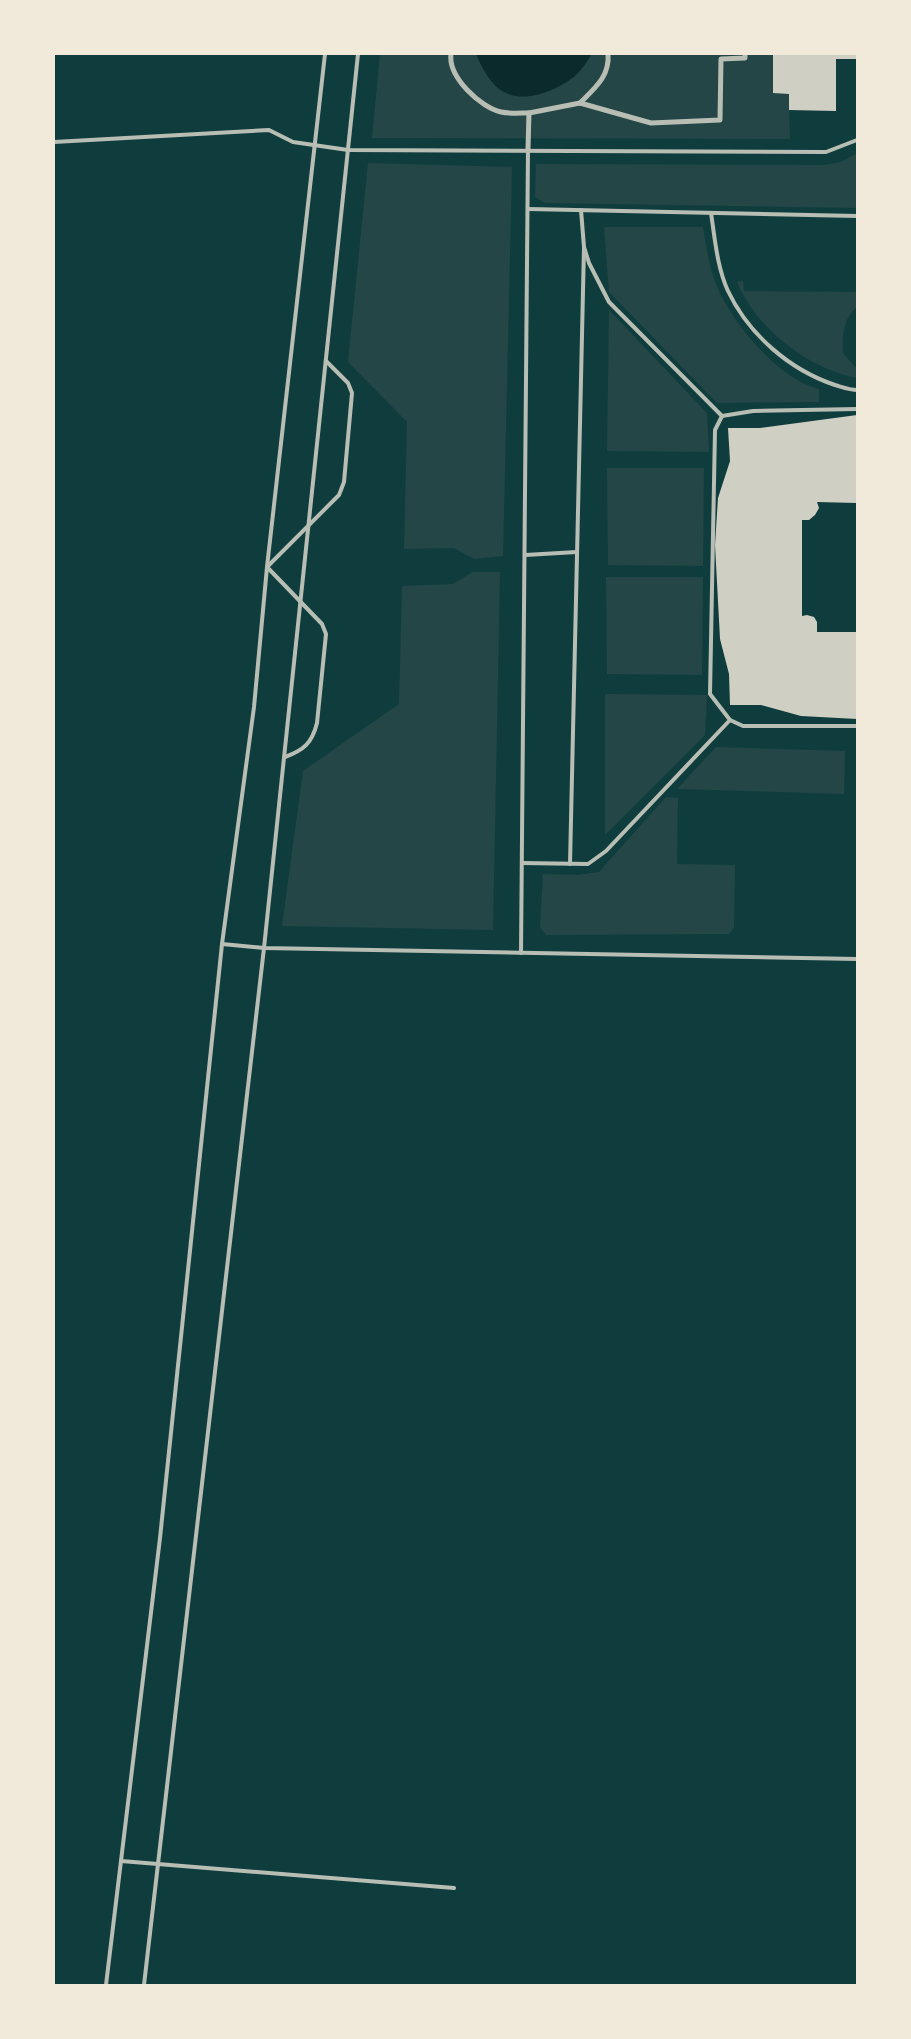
<svg xmlns="http://www.w3.org/2000/svg" width="911" height="2039" font-family="'Nunito Sans',sans-serif">
<rect width="100%" height="100%" fill="#0f3d3e"/>
<!-- green -->
<g fill="#244646">
<path d="M380,54H773V93L789,94L790,139L372,138Z"/>
<path d="M857,153V208L545,203L535,197L536,164L823,165L841,162Z"/>
<path d="M368,163L512,167L503,556L474,559L454,548L404,549L407,422L348,362Z"/>
<path d="M604,227H703C706,246 709,266 716,284C731,322 778,379 819,389V402L717,403L609,292Z"/>
<path d="M743,281L744,291L857,292V307C843,318 842,337 843,353L857,369V378C807,368 757,329 737,282Z"/>
<path d="M609,310L707,413L709,452L607,451Z"/>
<path d="M607,468H704L703,566L608,565Z"/>
<path d="M473,572H500L493,930L282,926L303,771L399,704L402,586L453,584Z"/>
<path d="M606,577H703L702,675L607,674Z"/>
<path d="M605,694L707,695L705,735L605,835Z"/>
<path d="M716,747L845,751L844,794L677,789Z"/>
<path d="M666,797L678,798L677,864L735,865L734,928L729,934L546,935L540,927L543,874L578,875L599,872Z"/>
</g>
<!-- water -->
<path fill="#0a2a2b" d="M476,54H592C587,61 582,70 575,76C556,91 522,106 499,89C489,81 481,66 476,54Z"/>
<!-- building -->
<g fill="#cfcfc3">
<path d="M773,54H857V59H836V111L789,110V94L773,93Z"/>
<path d="M857,415V503L817,502L819,508L815,515L809,520H802V616L807,615L814,617L817,622V632H857V719L801,716L761,705H730L729,674L720,639L715,545L718,498L730,461L728,428H760Z"/>
</g>
<g fill="none" stroke-linecap="round" stroke-linejoin="round">
<!-- service -->
<g stroke="#b8beb3" stroke-width="4">
<path d="M54,142L269,130L293,142L348,150L826,152L857,140"/>
<path d="M528,209L857,216"/>
<path d="M581,210L584,247L589,263L609,302L722,416"/>
<path d="M711,213C715,239 717,267 728,291C749,335 790,370 835,385C842,387 850,390 857,390"/>
<path d="M857,409L753,411L722,416L715,430L710,694L730,720L743,726H857"/>
<path d="M525,555L577,552"/>
<path d="M285,757C304,750 312,743 317,723L326,634L322,624L267,567L339,495L344,482L352,393L348,383L326,361"/>
<path d="M522,863L588,864L606,851L730,720"/>
<path d="M570,864L584,247"/>
<path d="M222,944L264,948L857,959"/>
<path d="M521,953L528,149"/>
<path d="M121,1861L454,1888"/>
<path d="M106,1985L160,1538L222,944L254,707L267,567L325,54"/>
<path d="M144,1985L264,948L358,54"/>
</g>
<!-- minor -->
<g stroke="#b8beb3" stroke-width="5">
<path d="M451,54C448,77 480,107 501,112C510,114 520,113 529,113L528,149"/>
<path d="M580,103C595,88 610,76 608,54"/>
<path d="M529,113L580,103L651,123L720,120L721,59L745,58V54"/>
</g>
</g>
<!-- border -->
<rect width="911" height="2039" fill="none" stroke="#f1e9da" stroke-width="110"/>
</svg>
